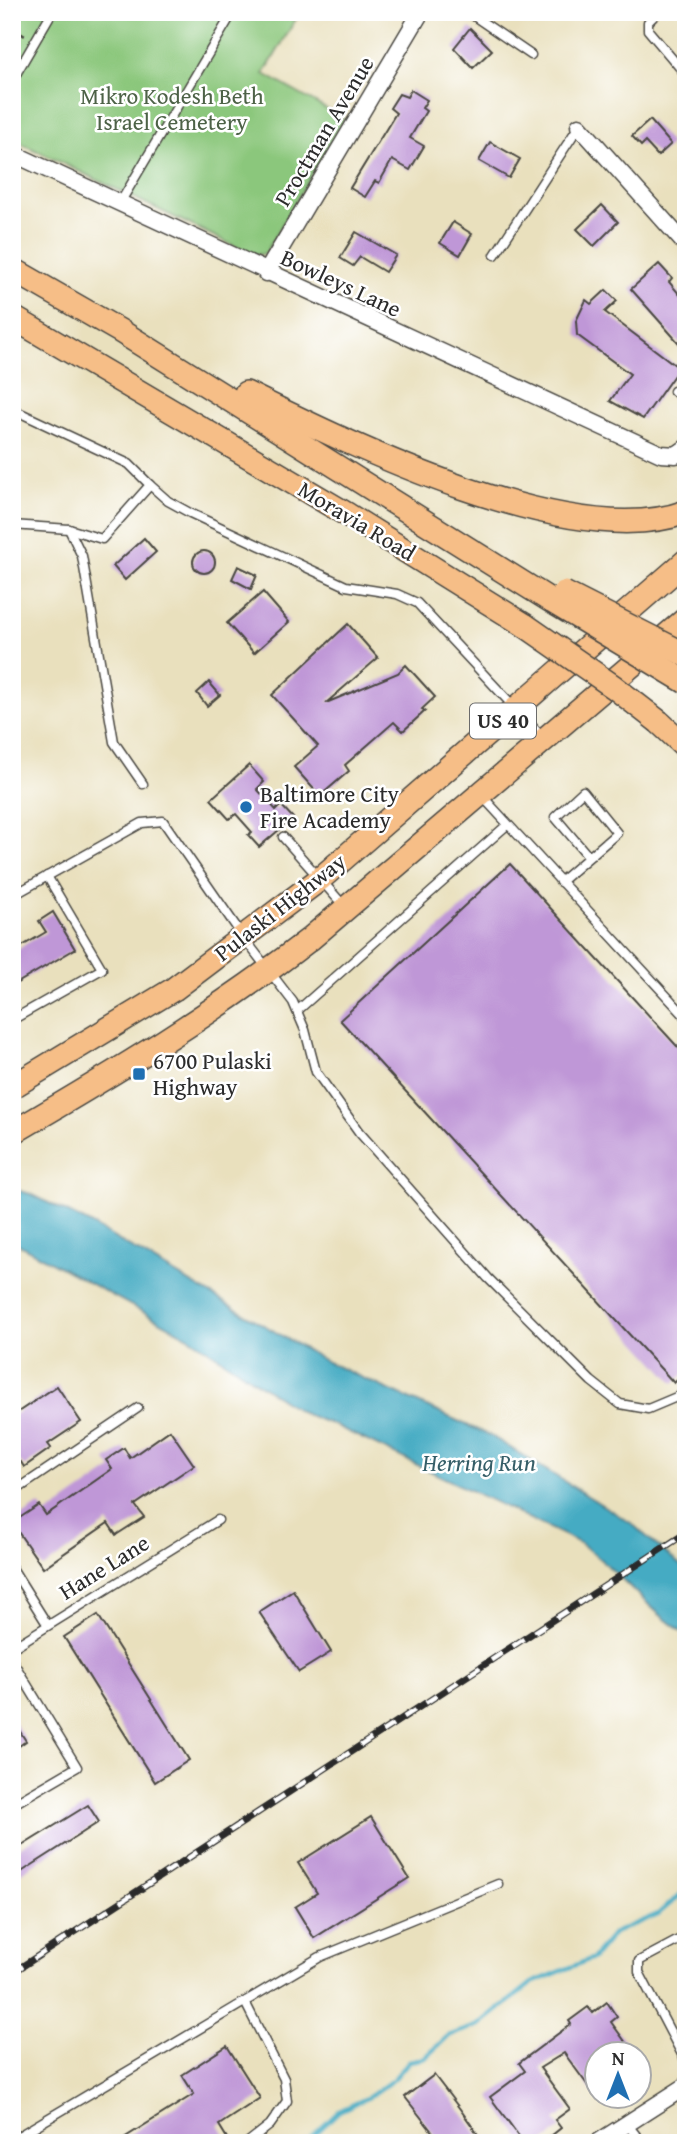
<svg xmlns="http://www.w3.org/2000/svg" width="698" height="2155" font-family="'Gentium Book Plus',serif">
<rect width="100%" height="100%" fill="#fff"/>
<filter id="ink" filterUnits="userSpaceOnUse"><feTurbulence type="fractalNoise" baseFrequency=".0143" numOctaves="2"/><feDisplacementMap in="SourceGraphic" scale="14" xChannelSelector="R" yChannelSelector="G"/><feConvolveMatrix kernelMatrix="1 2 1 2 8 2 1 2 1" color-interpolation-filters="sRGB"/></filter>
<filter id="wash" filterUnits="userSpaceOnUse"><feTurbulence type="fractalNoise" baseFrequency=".00686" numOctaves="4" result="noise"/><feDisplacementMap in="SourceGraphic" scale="28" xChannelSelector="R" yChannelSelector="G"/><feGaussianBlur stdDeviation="1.57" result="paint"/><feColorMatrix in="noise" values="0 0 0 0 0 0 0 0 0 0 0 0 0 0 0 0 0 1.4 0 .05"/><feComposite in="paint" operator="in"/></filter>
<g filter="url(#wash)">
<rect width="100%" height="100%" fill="#e9e0bd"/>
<!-- green -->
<path fill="#8bc77c" stroke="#5b7954" stroke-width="2" d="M12,12H300L264,74L344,119L265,254L253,255L12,139Z"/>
<!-- water -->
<path fill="#44abc3" stroke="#386b77" stroke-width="2" d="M12,1189L31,1194L90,1224L327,1362L491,1436L631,1523L686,1571V1634C646,1609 618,1569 578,1542L334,1425L302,1413L191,1338L12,1241Z"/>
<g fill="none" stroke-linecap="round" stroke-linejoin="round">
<!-- stream -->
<path stroke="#44abc3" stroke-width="4.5" d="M306,2143L339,2111L369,2097L394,2079L409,2061L425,2058L448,2036L479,2025L532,1983L593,1958L614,1933L658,1914L686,1890"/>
</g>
<g id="blocks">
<!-- building -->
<g fill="#bf97d7">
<path d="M470,28L492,50L473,68L454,48Z"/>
<path d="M411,90L427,100L422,108L426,111L410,138L424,146L410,170L392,160L379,183L375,181L365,197L350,188L396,113L390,108L399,94L407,97Z"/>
<path d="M650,120L671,144L658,156L645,142L641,146L632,136Z"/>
<path d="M490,142L520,159L509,178L479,161Z"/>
<path d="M602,205L618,222L594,246L577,229Z"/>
<path d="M453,222L472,234L460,255L440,243Z"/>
<path d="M356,232L396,255L385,272L360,257L353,266L340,258Z"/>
<path d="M659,264L672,278L669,282L686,302V351L631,289Z"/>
<path d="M606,290L617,301L605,312L679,368L643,419L610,401L630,374L577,335L576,321L586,300L591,304Z"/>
<path d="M144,538L156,552L125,580L113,566Z"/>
<circle cx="204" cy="562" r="11"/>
<path d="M238,566L257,575L251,589L232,579Z"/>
<path d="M263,592L289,622L254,653L227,623Z"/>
<path d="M348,624L378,658L326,703L398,673L406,665L435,697L422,709L425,711L403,731L394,722L345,765L349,771L320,796L294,767L318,746L272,695Z"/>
<path d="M209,682L220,695L207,706L197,693Z"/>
<path d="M249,765L264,782L257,789L276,810L281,805L293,818L259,847L248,835L252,832L236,814L229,819L211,799Z"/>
<path d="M510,864L686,1056V1372L674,1383L340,1020Z"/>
<path d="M53,912L75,949L12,986V952L46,932L39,921Z"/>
<path d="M57,1386L81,1422L48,1444L51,1448L24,1467L21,1462L12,1467V1416Z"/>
<path d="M170,1430L194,1465L135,1505L144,1517L116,1535L108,1523L43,1568L12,1523L39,1505L46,1515L112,1469L106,1460L124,1448L130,1458Z"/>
<path d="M293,1590L331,1652L299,1672L259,1612Z"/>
<path d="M98,1615L189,1760L155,1782L64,1637Z"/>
<path d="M12,1719L26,1741L12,1751Z"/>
<path d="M88,1805L99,1822L12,1878V1852Z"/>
<path d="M371,1817L409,1878L314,1938L295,1907L317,1893L298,1863Z"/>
<path d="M607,2002L617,2017L611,2022L634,2054H597V2098L564,2053L540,2068L570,2109L555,2120L561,2128L542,2143H524L490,2097L525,2071L519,2063L571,2024L569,2021L588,2007L593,2013Z"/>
<path d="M227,2046L260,2098L219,2125L230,2143H116L194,2094L182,2075Z"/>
<path d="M434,2075L460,2109L484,2143H441L405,2097Z"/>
</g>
</g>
</g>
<g filter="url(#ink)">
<use href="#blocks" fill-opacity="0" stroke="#484641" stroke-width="2"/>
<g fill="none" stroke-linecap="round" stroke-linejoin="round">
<!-- lane casing -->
<g stroke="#484641" stroke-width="11">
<g id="lane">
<path d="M468,12L531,55"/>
<path d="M658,12L648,22V30L686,75"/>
<path d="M12,81L52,12"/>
<path d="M120,203L233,12"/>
<path d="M495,255L579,126"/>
<path d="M674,391L686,401"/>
<path d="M12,409L129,464L150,485L102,539L69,529L12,525"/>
<path d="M150,485L168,501L190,513L346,586L397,594L417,603L544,739"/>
<path d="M69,529L82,556L114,742L143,784"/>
<path d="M482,796L686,1017"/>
<path d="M283,837L344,906"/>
<path d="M560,882L617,833L583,791L555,817L589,857"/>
<path d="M12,896L142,823L163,821L244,938L293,1002L305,1030L316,1072L359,1132L488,1278L591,1381L620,1404L648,1409L686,1393"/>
<path d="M297,1011L507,825"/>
<path d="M12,1020L102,969L47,876"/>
<path d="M12,1493L138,1408"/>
<path d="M12,1568L47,1624"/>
<path d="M12,1648L218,1520"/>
<path d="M12,1660L77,1767L12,1805"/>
<path d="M686,1936L639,1961V1972L686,2062"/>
<path d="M245,2002L284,2079L287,2101L270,2125L247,2143"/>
<path d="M627,2124L642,2143"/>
<path d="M12,2140L320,1957L498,1884"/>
</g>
</g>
<!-- street casing -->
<g stroke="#484641" stroke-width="19">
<g id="street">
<path d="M579,126L686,245"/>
<path d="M12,153L661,454L676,455L686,448"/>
<path d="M266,273L421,12"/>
<path d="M597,2143L686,2086"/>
</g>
</g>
<!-- primary casing -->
<g stroke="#484641" stroke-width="26">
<g id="primary">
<path d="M12,269L120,331L553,602"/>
<path d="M12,317L348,515L526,626"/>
<path d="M246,393C351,445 572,554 686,512"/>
<path d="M659,722L686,747"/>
<path d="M12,1087L174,989L320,879L686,561"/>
<path d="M12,1133C115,1073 216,1012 310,939L686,619"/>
</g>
</g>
<!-- path -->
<path stroke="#484641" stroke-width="2.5" stroke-dasharray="5 5" stroke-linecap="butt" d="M12,28L25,36"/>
<!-- lane -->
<use href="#lane" stroke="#fff" stroke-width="8"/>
<!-- street -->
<use href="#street" stroke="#fff" stroke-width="16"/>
<!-- primary -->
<use href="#primary" stroke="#f6be87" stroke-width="23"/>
<!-- rail casing -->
<g stroke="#2b2b2b" stroke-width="7">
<path id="rail" d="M12,1973L686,1533"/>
</g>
<!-- rail -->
<use href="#rail" stroke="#fff" stroke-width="4.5" stroke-dasharray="13" stroke-linecap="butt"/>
<!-- primary-bridge casing -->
<g stroke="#484641" stroke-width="26" stroke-linecap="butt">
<g id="primary-bridge">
<path d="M564,593L686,655"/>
<path d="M553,602L686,682"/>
<path d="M526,626L614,687L659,722"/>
</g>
</g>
<!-- primary-bridge -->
<use href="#primary-bridge" stroke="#f6be87" stroke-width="23"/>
</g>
</g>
<!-- markers -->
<g fill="#1f6fb2" stroke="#fff" stroke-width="2.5">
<circle cx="246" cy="807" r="7"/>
<rect x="132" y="1067" width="14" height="14" rx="3.5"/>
</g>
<g text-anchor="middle" stroke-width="5" stroke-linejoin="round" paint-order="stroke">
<!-- shield labels -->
<rect fill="#fff" stroke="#6b6b6b" stroke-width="2" x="470" y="703.5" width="66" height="35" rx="5"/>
<g font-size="21" font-weight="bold" fill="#2b2b2b">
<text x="503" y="728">US 40</text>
</g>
<!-- park labels -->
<g font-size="23" fill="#4d6247" stroke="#fff">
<text x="172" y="104">Mikro Kodesh Beth<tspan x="172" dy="26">Israel Cemetery</tspan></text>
</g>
<!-- street labels -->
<g font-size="23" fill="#2b2b2b" stroke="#fff">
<text transform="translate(324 131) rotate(-59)" y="8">Proctman Avenue</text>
<text transform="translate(341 283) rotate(25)" y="8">Bowleys Lane</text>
<text transform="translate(357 521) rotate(31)" y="8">Moravia Road</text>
<text transform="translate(280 907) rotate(-38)" y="8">Pulaski Highway</text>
<text transform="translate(104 1567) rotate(-32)" y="8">Hane Lane</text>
</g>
<!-- poi labels -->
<g font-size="23" fill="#2b2b2b" stroke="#fff" text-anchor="start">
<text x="260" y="802">Baltimore City<tspan x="260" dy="26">Fire Academy</tspan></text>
<text x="153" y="1069">6700 Pulaski<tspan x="153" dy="26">Highway</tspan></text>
</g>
<!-- water labels -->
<g font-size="24" font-style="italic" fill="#355e68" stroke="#fff">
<text x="479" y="1471">Herring Run</text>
</g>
</g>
<!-- margin -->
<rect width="698" height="2155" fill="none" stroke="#fff" stroke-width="42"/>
<!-- north arrow -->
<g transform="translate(618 2075)"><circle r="33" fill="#ffffff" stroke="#aaaaaa" stroke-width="2"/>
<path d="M0-5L12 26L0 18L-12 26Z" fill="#1f6fb2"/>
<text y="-10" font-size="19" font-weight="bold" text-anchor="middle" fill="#2b2b2b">N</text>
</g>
</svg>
